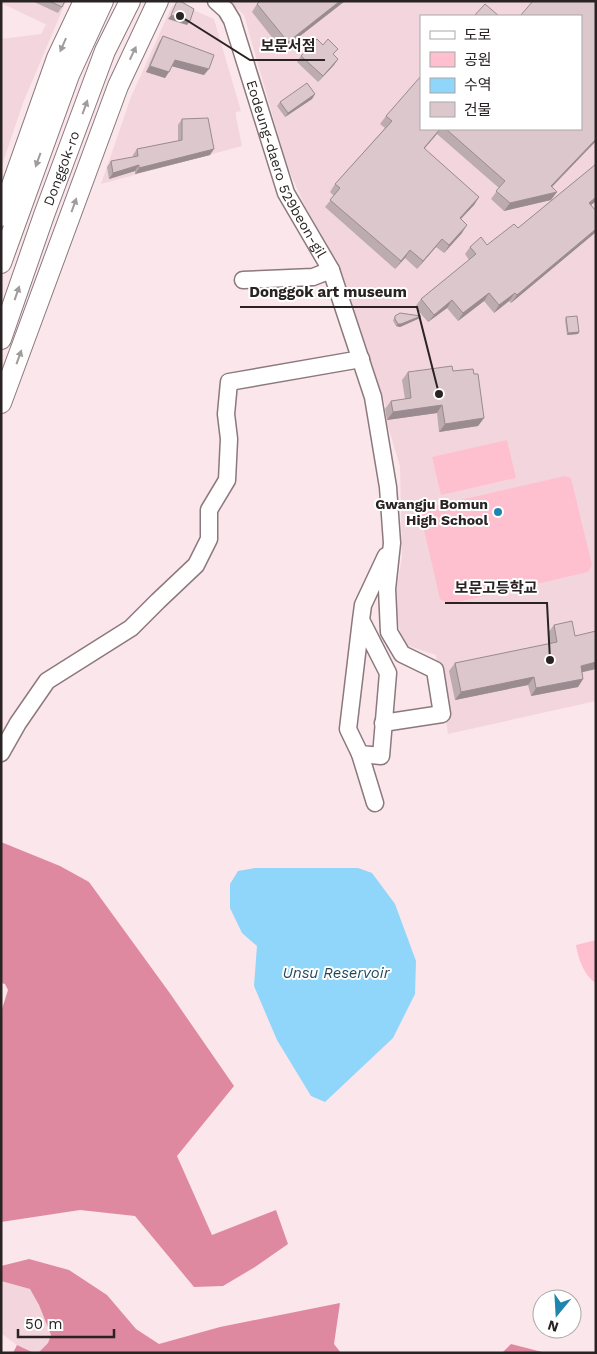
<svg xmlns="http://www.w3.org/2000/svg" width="597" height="1354" font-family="'Work Sans','Noto Sans KR',sans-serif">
<rect width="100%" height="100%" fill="#fae6eb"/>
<!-- built -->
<g fill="#f3d6dd" fill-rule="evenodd">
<path d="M1,1H66L23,103L1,168V39L41,34L45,26L47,25L1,3Z"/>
<path d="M229,1H596V701L448,734L436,655L403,644L394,603L402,557L400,466L386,420L385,404L337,262L304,204L287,166L244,15ZM421,16H581V129H421Z"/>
<path d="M177,3L214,19L241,111L236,112V116L242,146L101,184L131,97L172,6Z"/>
<path d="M1,1281L30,1289L39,1305L51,1335L48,1343L39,1352H32L17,1345L1,1333Z"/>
</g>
<!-- green -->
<g fill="#fec0cf">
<path d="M507,440L516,478L441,495L432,457Z"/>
<path d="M565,476L571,478L592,565L588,572L449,604L440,599L421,517L425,508Z"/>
<path d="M596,940V983C584,976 578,958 576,945Z"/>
</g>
<!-- forest -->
<g fill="#df89a1">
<path d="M1,842L60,866L89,882L169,992L234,1086L177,1156L212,1235L276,1210L288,1244L255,1267L223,1286L194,1287L135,1216L80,1210L1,1222V1012L8,990L5,984L1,983Z"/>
<path d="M29,1259L69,1270L107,1295L136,1329L159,1344L220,1327L340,1303L334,1344L341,1353H13L17,1345L32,1352H39L48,1343L51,1335L39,1305L30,1289L1,1281V1266Z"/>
<path d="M511,1344L546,1353H502Z"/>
</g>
<!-- water -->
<path fill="#8fd6fa" d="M255,868H358L372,873L395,904L416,961L415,994L393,1038L325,1102L311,1096L277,1040L254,986L257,946L242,933L230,908V884L238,871Z"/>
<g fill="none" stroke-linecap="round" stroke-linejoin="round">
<!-- minor casing -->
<g stroke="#8b797d" stroke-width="19">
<g id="minor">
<path id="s1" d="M216,1L226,10L232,20L286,193L331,270L373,397L388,487L392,543L387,589L389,632L402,654L435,670L442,714L383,723"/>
<path d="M243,280L313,277L331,270"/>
<path d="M361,620L388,673L381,756L360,754L348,729L361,620L363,605L386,556"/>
<path d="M1,753L18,723L47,681L131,628L158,601L196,565L209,539V510L227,480L229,439L226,414L229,382L361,359"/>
<path d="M360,754L375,803"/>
</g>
</g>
<!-- major casing -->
<g stroke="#8b797d" stroke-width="22">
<g id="major">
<path d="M1,216L57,58L84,1"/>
<path d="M1,263L69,75L103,1"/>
<path id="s2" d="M1,339L44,215L105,51L130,1"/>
<path d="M1,403L118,86L158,1"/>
</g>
</g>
<!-- minor -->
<use href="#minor" stroke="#fff" stroke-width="16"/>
<!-- major -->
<use href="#major" stroke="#fff" stroke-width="20"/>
</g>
<!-- wall -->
<g fill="#bcabaf">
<path d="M32,1H65L62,7L58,13Z"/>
<path d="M260,1H345L282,50L252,12L257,4Z"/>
<path d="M596,1V141L552,187L551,200L504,211L491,199L499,188L437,134L424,149L479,197L474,205L461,219L462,233L444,253L436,247L417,269L405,258L395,269L325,207L334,196L330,192L335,184L385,128L380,124L386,116L421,129H581Z"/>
<path d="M163,36L204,75L172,66L165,78L146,72L159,42Z"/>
<path d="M334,55L338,59L334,65L318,82L297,62L301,56Z"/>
<path d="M315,94L312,99L285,117L277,106L280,102Z"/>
<path d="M182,119L210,155L135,174V171L109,179L107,167L111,161L133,157V155L137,149L178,141V125Z"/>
<path d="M596,164V201L591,205L596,211V232L511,303L509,301L494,313L484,301L458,321L447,308L428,322L415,307L421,299L469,260L465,254L470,247L487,245L518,228Z"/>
<path d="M395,316H421L420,318L400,327L396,326L393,321L394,318Z"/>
<path d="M566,317L579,332L578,334L567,335L565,320Z"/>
<path d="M453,371L484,418L478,426L439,432L437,413L387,420L385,409L391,401L405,399L402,380L408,372Z"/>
<path d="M554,625L582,672L583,679L578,687L531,696L528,685L455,700L449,671L455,663L550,644L548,633Z"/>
</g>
<!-- shaded-wall -->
<g fill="#998b8f">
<path d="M340,1H345L282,50L288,42Z"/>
<path d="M171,15L190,21L187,25L168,19Z"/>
<path d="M338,59L334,65L318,82L323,76Z"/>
<path d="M175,60L209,69L204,75L171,66Z"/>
<path d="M150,66L169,72L165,78L146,72Z"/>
<path d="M315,94L312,99L285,117L288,113Z"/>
<path d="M441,129L437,134L418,156L424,148Z"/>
<path d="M596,139V141L545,194L551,186Z"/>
<path d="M214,149L210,155L135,174L139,168Z"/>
<path d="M139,165L135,171L109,179L113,173Z"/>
<path d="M557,192L551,200L504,211L510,203Z"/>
<path d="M479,197L474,205L454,226L460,218Z"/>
<path d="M596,197V201L584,211L589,203Z"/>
<path d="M467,225L462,233L444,253L449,245Z"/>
<path d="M596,229V232L511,303L517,295Z"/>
<path d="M442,239L436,247L417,269L423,261Z"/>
<path d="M410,250L405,258L395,269L401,261Z"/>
<path d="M489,293L484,301L458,321L463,313Z"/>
<path d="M515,293L509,301L494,313L499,305Z"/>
<path d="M452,300L447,308L428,322L434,315Z"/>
<path d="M421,316L420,318L400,327L396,326L398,324Z"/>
<path d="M579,332L578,334L567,335L568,333Z"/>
<path d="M442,405L437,413L387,420L393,412Z"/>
<path d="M484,418L478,426L439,432L445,424Z"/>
<path d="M596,662V669L575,674L581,666Z"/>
<path d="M534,677L528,685L455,700L461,692Z"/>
<path d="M583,679L578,687L531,696L536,688Z"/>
</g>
<!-- building -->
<g fill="#dbc7cc" stroke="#998b8f">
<path d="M49,1H65L62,7Z"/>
<path d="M177,1H180L194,9L190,21L171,15Z"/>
<path d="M260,1H340L288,42L257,4Z"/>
<path d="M533,1H596V139L551,186L557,192L510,203L496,191L505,181L446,129H581V16H520Z"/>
<path d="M485,4L499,16H474Z"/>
<path d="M163,36L214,55L209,69L175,60L169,72L150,66Z"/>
<path d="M317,39L323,45L328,39L338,49L333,54L338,59L323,76L301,56Z"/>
<path d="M421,76V129H440L424,148L479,197L460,218L467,225L449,245L442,239L423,261L410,250L401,261L330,200L340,188L335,184L392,121L386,116Z"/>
<path d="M307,83L315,94L288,113L280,102Z"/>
<path d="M208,118L214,149L139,168V165L113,173L111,161L138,156L137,149L182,140V119Z"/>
<path d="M596,164V197L589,203L596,211V229L517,295L515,293L499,305L489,293L463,313L452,300L434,315L421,299L476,254L470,247L481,237L487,245L514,224L518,228Z"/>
<path d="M400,313L421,316L401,324H398L395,319V316Z"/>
<path d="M577,316L579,332L568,333L566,317Z"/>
<path d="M452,366L453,371L473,369L474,374H478L484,418L445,424L442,405L393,412L391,401L411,398L408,372Z"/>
<path d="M572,621L575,636L596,631V662L581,666L583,679L536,688L534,677L461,692L455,663L557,642L554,625Z"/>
</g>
<!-- one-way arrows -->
<defs><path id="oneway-solid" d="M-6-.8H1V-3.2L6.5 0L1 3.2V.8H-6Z" transform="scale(1.25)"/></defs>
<g fill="#9f9c9c">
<use href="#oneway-solid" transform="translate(63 45) rotate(114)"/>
<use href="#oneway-solid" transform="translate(133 53) rotate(-65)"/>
<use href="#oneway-solid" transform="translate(85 107) rotate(-70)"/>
<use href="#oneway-solid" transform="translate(38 160) rotate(110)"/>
<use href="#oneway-solid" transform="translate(74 205) rotate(-70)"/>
<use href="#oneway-solid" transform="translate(17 293) rotate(-71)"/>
<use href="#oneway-solid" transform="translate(19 357) rotate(-70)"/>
</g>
<!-- markers -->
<circle fill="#1d85ae" stroke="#fff" stroke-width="2" cx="498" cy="512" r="5"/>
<g text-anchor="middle" stroke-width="4" stroke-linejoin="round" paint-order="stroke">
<!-- street labels -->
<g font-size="14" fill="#2a2324" stroke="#fff">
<text dy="5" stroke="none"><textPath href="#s1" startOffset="184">Eodeung-daero 529beon-gil</textPath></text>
<text dy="5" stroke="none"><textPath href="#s2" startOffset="181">Donggok-ro</textPath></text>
</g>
<!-- poi labels -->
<g font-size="14" font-weight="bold" fill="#2a2324" stroke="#fff" text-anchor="end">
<text x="488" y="509">Gwangju Bomun<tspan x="488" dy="16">High School</tspan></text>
</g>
<!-- water labels -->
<g font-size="15" font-style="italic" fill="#224a5d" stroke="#fff">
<text x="336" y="978">Unsu Reservoir</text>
</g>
</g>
<!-- callouts -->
<path fill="none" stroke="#2a2324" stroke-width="2" d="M180 16L250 60H325M439 394L417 307H240M550 660L547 603H445"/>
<g fill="#2a2324" stroke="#fff" stroke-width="2">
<circle cx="180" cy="16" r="5"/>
<circle cx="439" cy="394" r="5"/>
<circle cx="550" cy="660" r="5"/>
</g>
<g font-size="15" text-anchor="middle" font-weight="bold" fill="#2a2324" stroke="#fff" stroke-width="4" stroke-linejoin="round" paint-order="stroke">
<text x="288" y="51">보문서점</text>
<text x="328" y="297">Donggok art museum</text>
<text x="496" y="593">보문고등학교</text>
</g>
<!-- border -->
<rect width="597" height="1354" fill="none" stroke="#2a2324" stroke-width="5"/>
<!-- legend -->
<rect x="420" y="15" width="162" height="115" fill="#ffffff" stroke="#aaa7a7"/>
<rect x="430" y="31" width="25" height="8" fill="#ffffff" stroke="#aaa7a7"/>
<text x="464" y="40" font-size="15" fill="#2a2324">도로</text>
<rect x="430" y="52" width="25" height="15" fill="#fec0cf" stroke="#aaa7a7"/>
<text x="464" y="65" font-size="15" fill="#2a2324">공원</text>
<rect x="430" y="78" width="25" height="15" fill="#8fd6fa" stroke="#aaa7a7"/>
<text x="464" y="90" font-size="15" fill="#2a2324">수역</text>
<rect x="430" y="102" width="25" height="15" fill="#dbc7cc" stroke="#aaa7a7"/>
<text x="464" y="115" font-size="15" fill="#2a2324">건물</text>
<!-- north arrow -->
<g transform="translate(557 1314) rotate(198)"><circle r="24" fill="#ffffff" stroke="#aaa7a7"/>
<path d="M0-4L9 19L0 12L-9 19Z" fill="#1d85ae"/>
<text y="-8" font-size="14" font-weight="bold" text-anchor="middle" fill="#2a2324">N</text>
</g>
<!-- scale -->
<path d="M18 1329v8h96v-8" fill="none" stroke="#2a2324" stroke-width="2.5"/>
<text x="25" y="1329" font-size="15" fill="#2a2324" stroke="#ffffff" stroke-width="4" paint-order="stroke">50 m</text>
</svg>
